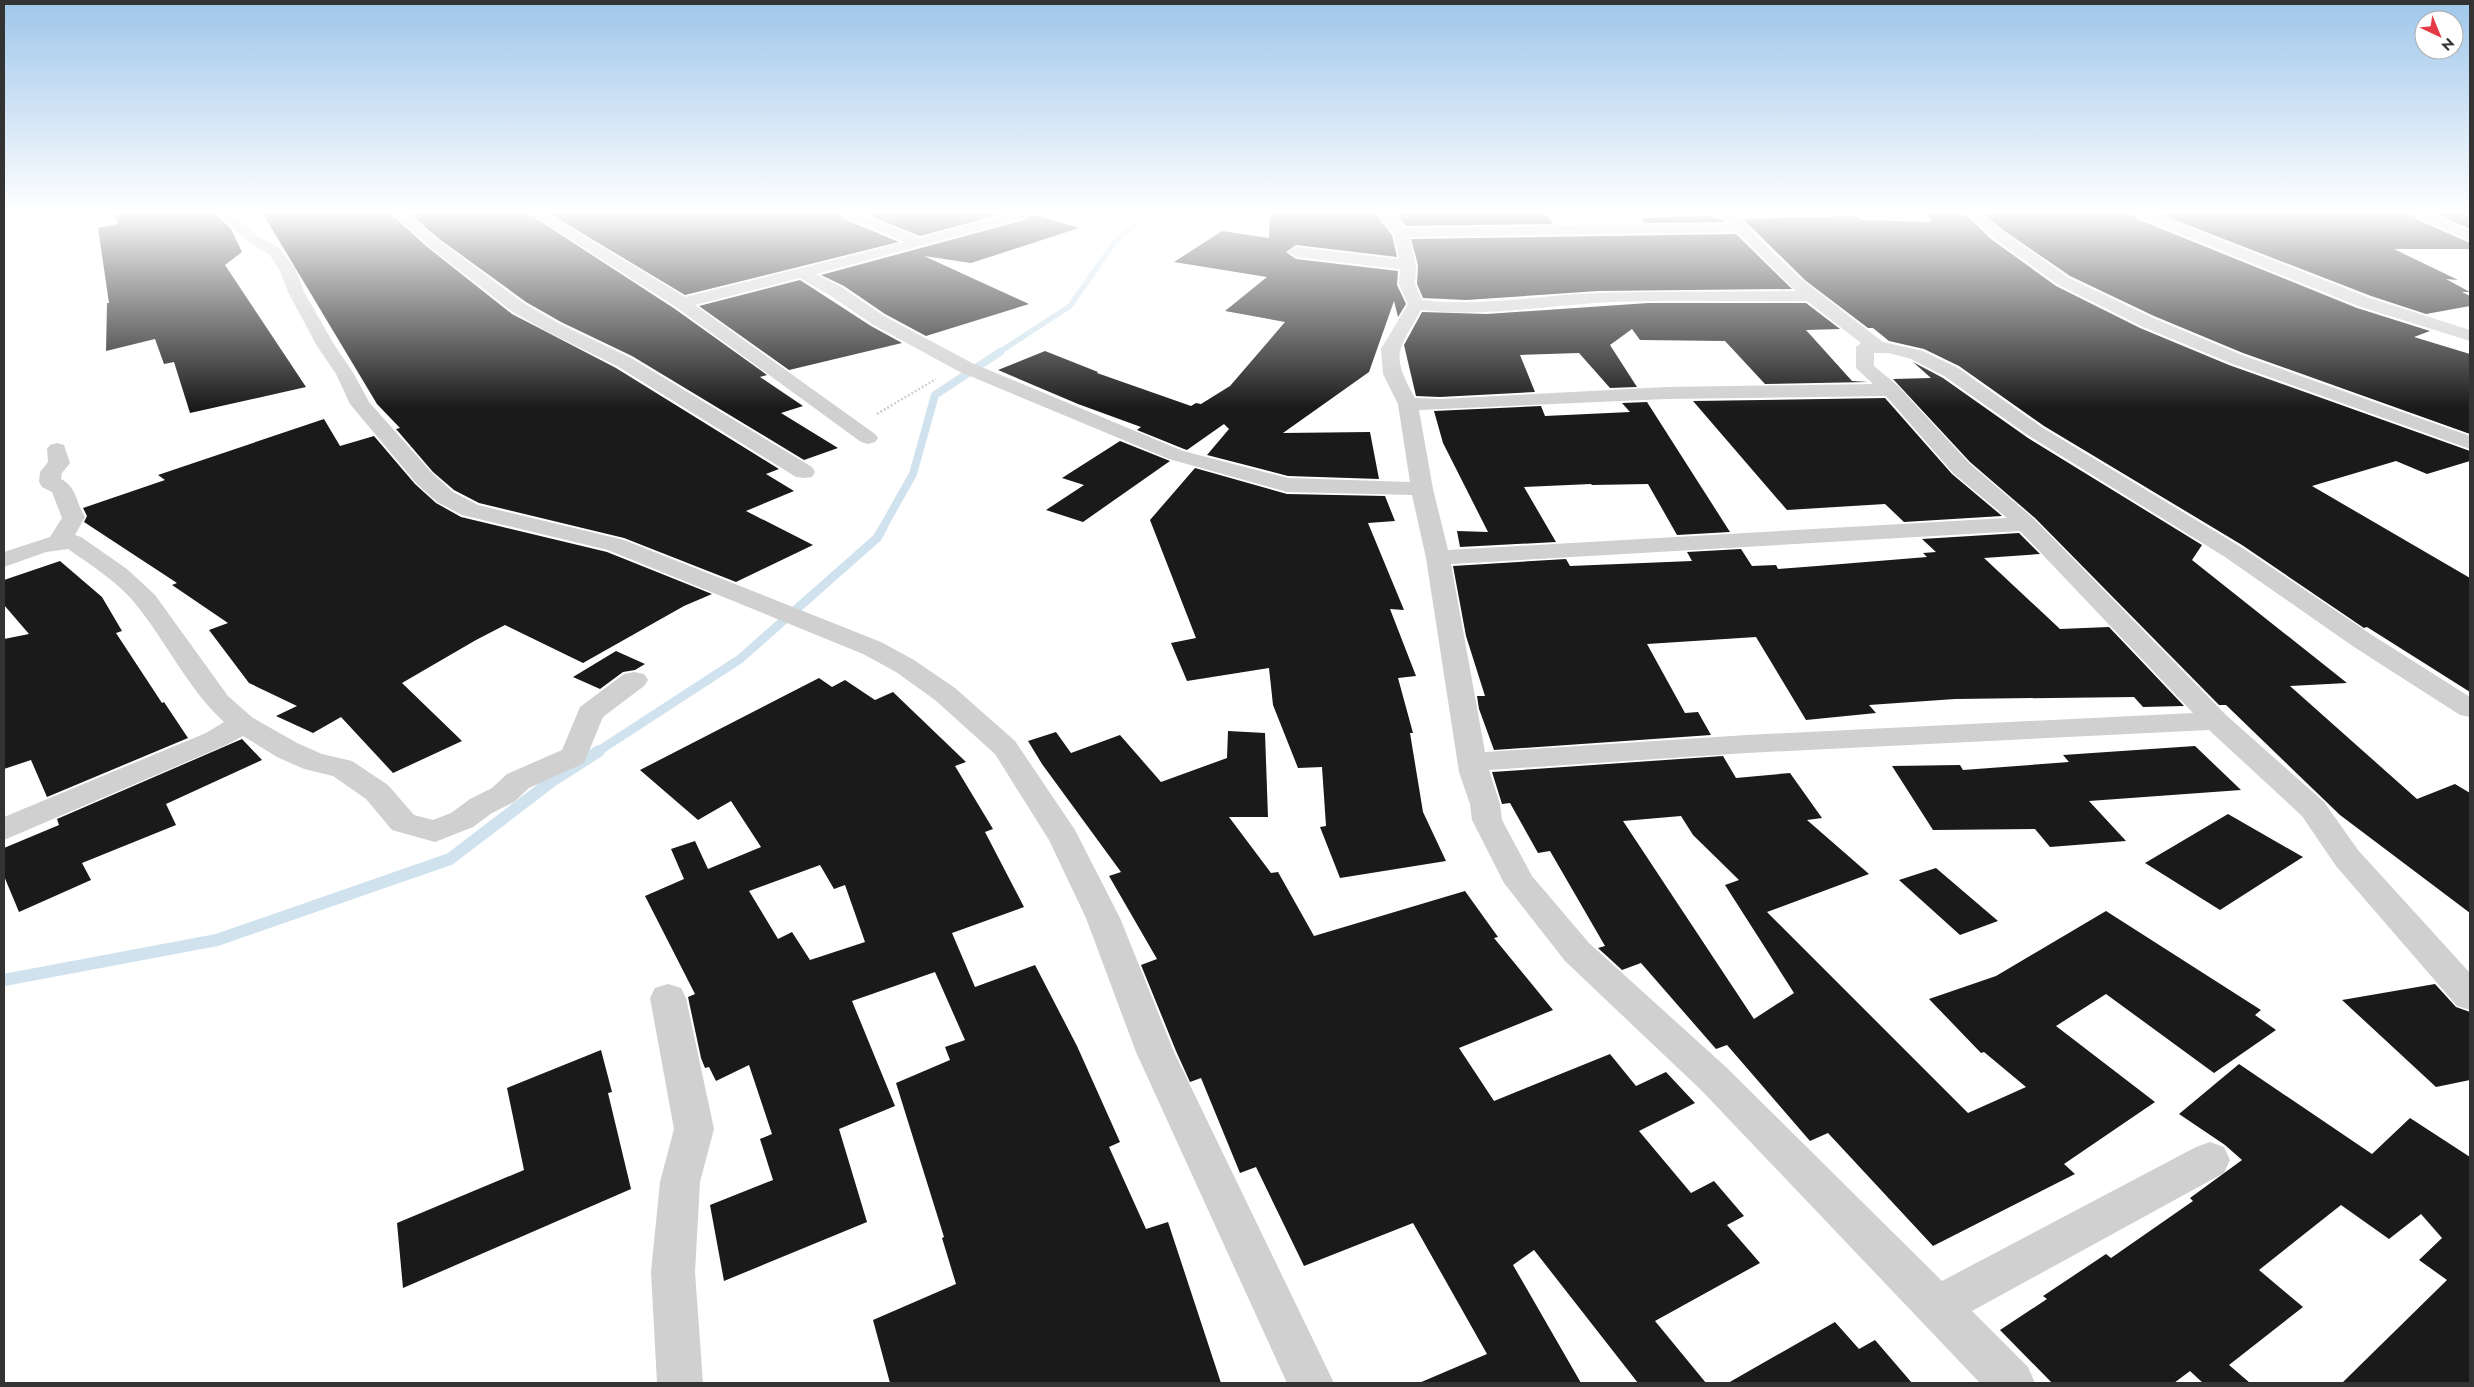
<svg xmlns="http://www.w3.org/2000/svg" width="2474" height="1387" font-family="Jost,sans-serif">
<rect width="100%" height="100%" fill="#fff"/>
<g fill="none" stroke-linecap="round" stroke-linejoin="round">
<!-- stream-far3 -->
<path stroke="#cfe2ee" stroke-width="5.5" d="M998,353L1070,306L1115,242L1131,227L1151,214"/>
<!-- stream-far2 -->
<path stroke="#cfe2ee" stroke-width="8" d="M882,529L913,474L935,395L1000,352"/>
<!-- stream-far1 -->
<path stroke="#cfe2ee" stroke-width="9" d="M597,752L740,659L877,538L883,528"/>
<!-- stream -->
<path stroke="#cfe2ee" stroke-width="12" d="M4,980L217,940L450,859L552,781L599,751"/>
</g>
<!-- building -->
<g fill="#1a1a1a" fill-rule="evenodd">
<path d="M114,214H216L231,229L242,252L225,265L306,387L190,413L174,362L164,364L155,339L106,351L107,303H109L98,228L118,224Z"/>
<path d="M263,214H391L426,246L512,314L616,368L779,469L766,474L794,491L746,511L813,545L736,582L624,538L479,503L454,490L433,472L396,429L400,428L377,404Z"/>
<path d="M410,214H529L675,309L767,375L760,377L803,406L781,413L838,448L804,460L632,356L561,322L526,302L438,238Z"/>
<path d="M550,214H841L844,219L899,242L685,295Z"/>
<path d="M865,214H1002L920,236Z"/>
<path d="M1032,214L1079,228L971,263L924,256L1029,304L926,336L885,314L844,286L821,275L1028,219Z"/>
<path d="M1270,214H1378L1380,220L1392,235L1397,257L1296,245L1286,252L1296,259L1398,271L1397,285L1406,304L1398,317L1394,301L1369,372L1283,433L1370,432L1379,479L1288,476L1207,455L1229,429L1224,424L1187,450L1184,449L1137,430L1141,427L1078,404L998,370L1045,351L1098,372L1097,373L1191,406L1196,403L1201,404L1230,386L1285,322L1225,311L1267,277L1174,262L1222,231L1269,238Z"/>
<path d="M1396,214H1546L1553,224L1406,226Z"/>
<path d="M1928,214H1965L1991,239L2056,286L2140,328L2229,365L2470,451V461L2427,474L2396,461L2312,486L2470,578V692L2367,627L2364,628L2242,545L2044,426L1959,366L1924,349L1889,341L1873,328H1868L1806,281L1743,219L1856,216L1862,220L1931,222Z"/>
<path d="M1984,214H2134L2137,219L2357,308L2430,331L2414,337L2470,354V434L2243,353L2154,316L2070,276L2003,230Z"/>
<path d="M2159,214H2413L2416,219L2470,243V249H2394L2458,280L2446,279L2470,292H2462L2470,296V306L2426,314L2371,296Z"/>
<path d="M2437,214H2470V229Z"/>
<path d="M1712,216L1715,219H1723L1725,222L1645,223L1641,218Z"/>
<path d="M1736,234L1792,289L1598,291L1466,300L1423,298L1417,284L1418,265L1411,239Z"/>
<path d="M800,280L871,326L902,343L789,370L699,306Z"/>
<path d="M1806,303L1840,329L1806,330L1852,381L1868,382L1765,384L1725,341L1640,340L1632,329L1610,345L1637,387L1610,388L1579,353L1520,355L1535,392L1440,397L1416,396L1404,345L1422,312L1487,314L1648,303Z"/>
<path d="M1913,362L1943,378L2028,438L2202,545L2192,560L2347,683L2290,686L2417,799L2455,784L2470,793V913L2340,815L2226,705H2219L2035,518L1970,462L1893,379L1931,378Z"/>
<path d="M1885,398L1952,474L2002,516L1904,522L1885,504L1787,510L1693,401Z"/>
<path d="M1647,402L1730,532L1677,535L1648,484L1592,485L1591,484L1524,487L1556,542L1460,547L1457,531L1488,532L1443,443L1434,411L1541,406L1545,416L1630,412L1622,403Z"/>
<path d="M324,419L340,446L374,436L415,484L436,503L461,517L607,552L712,594L684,606L583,663L505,625L476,640L402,683L462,741L393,773L341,717L313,733L276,716L297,706L249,683L209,630L228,623L172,585L177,583L84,522L87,516L83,508L165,480L158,475Z"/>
<path d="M1120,441L1170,461L1083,522L1046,510L1084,485L1062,478Z"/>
<path d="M1195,468L1287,494L1385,496L1395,521L1368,523L1404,610L1390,609L1416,676L1398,678L1413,733H1410L1423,812L1446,861L1340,878L1320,827L1326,826L1322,767L1298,768L1273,705L1269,668L1187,681L1171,643L1196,638L1150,520Z"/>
<path d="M2019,533L2040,554L1984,558L2060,629L2109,627L2184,706L2143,707L2134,697L1955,699L1869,705L1876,713L1806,720L1756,637L1647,644L1685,713L1698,712L1711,735L1494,750L1479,709L1477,696H1485L1466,636L1453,566L1566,559L1570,566L1692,561L1687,552L1741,549L1752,566L1776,565L1778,569L1817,566L1927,557L1923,553L1936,552L1922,539Z"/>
<path d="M60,561L102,597L122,631L116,633L162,703L164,702L188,738L47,797L31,760L4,769V639L29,634L4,605V580Z"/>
<path d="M616,651L645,664L635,670L623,672L600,689L573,677Z"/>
<path d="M819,678L832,687L845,680L875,700L893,692L966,762L955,766L993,829L985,832L1024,907L952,933L975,987L1035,965L1077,1046L1120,1142L1109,1147L1146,1229L1168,1222L1221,1383H890L873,1320L956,1284L942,1238L944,1237L896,1083L950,1060L945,1047L965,1040L935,972L852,1001L895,1106L839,1129L867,1222L724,1281L710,1205L773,1180L760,1139L772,1134L749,1065L716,1081L709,1067L705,1068L701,1058L688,997L695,994L645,896L684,879L671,849L695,841L708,869L761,847L731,801L698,820L640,770ZM820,865L834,889L845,885L865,942L810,960L792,932L778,939L749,891Z"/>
<path d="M1228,731L1265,733L1268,817H1229L1271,873L1278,872L1314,936L1465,891L1498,937L1494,938L1553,1010L1459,1048L1494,1101L1610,1054L1636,1086L1666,1072L1695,1103L1639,1131L1691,1193L1714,1181L1744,1216L1727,1225L1760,1263L1655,1321L1706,1383H1638L1534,1250L1513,1265L1581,1383H1419L1487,1354L1413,1223L1304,1266L1256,1167L1240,1173L1201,1078L1190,1082L1176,1051L1141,965L1157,959L1109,876L1121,872L1042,764L1028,741L1056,732L1071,753L1120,735L1161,782L1227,758Z"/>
<path d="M242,739L262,760L166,804L176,825L82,863L91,880L19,912L4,876V848L59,825L57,819Z"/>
<path d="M2195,746L2241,790L2089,801L2126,841L2050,847L2035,829L1933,830L1892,766L1960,765L1963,770L2069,762L2063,755Z"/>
<path d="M1723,756L1736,778L1790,773L1822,818L1807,820L1869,874L1767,912L1968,1113L2026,1087L1984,1052L1981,1053L1929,999L1996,976L2106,911L2261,1010L2255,1015L2276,1030L2214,1073L2106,994L2056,1026L2155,1102L2064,1164L2075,1174L1933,1246L1828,1133L1810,1141L1727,1045L1716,1049L1641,963L1622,970L1598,948L1605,946L1550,851L1538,853L1510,803L1502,804L1492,772ZM1681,816L1693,835L1739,880L1725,885L1794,993L1754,1019L1623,821Z"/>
<path d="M2228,814L2303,857L2220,910L2145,863Z"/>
<path d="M1936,868L1998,921L1960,935L1899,880Z"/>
<path d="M2435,984L2456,1007L2470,1012V1080L2436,1087L2342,1000Z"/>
<path d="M601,1050L612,1092L608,1093L631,1189L403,1288L397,1223L524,1170L507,1088Z"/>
<path d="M2239,1064L2372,1154L2410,1118L2470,1157V1383H2342L2447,1280L2419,1260L2442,1238L2421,1214L2389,1239L2341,1205L2259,1270L2303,1307L2229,1365L2250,1383H2203L2190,1371L2174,1383H2052L2000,1330L2047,1299L2043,1296L2106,1254L2111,1258L2193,1201L2190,1198L2242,1160L2225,1145L2179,1114Z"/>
<path d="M1835,1322L1859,1349L1875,1340L1912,1383H1728Z"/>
</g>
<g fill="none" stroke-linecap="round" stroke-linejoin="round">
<!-- path -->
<path stroke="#cdcdcd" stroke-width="2.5" stroke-dasharray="2 2" stroke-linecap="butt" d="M877,414L936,379"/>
<!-- minor -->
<g fill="#d0d0d0" fill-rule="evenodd">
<path d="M218,214H233L259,237L279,248L295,268L304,292L335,346L354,374L369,402L432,473L453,492L478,505L624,540L881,642L914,660L955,688L1015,741L1075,830L1120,918L1174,1052L1334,1383H1287L1136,1052L1086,918L1049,840L995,754L935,700L896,672L863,654L608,550L462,515L437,502L416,483L350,404L336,374L317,346L288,292L279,269L269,254L249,243Z"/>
<path d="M393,214H408L437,239L525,304L560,324L631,358L812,467L815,472L812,477L804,478L796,477L617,366L548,332L513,312L427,245Z"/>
<path d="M531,214H547L685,297L905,242L845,217L843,214H861L920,238L1008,214H1030L1028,217L816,274L843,288L884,316L972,363L1183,451L1288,478L1410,482L1398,404L1383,374L1381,349L1408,304L1399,284L1400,269L1296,257L1288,252L1291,249L1296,247L1399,259L1394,234L1381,219L1380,214H1394L1405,228L1729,224L1722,214H1736L1767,247L1805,282L1883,342L1923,351L1958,368L2043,428L2241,547L2372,635L2470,697V717L2460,715L2354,647L2225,557L2029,436L1944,376L1911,359L1889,353H1874V366L1898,386L1969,463L2034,519L2226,715L2324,802L2358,850L2470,973V1010L2457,1006L2336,866L2302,816L2209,730L1747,753L1489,770L1500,804L1502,820L1532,876L1589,943L1727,1068L1942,1281L2196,1147L2210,1142L2224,1147L2230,1160L2224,1173L1972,1311L2028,1367L2035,1383H1980L1701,1090L1565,961L1504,883L1472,820L1470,804L1459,772L1426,558L1412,495L1287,492L1169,459L958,371L872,324L831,296L800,278L695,305L875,434L878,438L875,442L868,444L861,442L676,307ZM1737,232L1796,291C1730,292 1664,291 1598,293C1539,295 1481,307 1422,300L1415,284L1416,265L1409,237ZM1807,301L1861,343L1856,347V368L1873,384L1666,387L1440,399L1415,398C1390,354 1398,351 1421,310C1479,317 1538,307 1595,303C1665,299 1737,302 1807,301ZM1886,396L1953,473L2007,518L1448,550L1433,489L1419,410L1666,399ZM2020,531L2193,713L1747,735L1485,752L1451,564Z"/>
<path d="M1967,214H1982L2002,231L2069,278L2153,318L2242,355L2470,436V449L2230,363L2141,326L2057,284L1992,237Z"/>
<path d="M2136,214H2155L2370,298L2470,330V341L2358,306L2138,217Z"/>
<path d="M2415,214H2433L2470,231V241L2417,217Z"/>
<path d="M57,443L64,445L70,463L62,473L61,479C77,487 76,503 85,517L75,535L81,537L127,569L155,595L228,696L253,718L297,743L322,754L352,761L388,785L414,815L433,820L451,813L470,799L492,788L507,774L562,750L580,707L624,674L634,672L644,674L648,680L644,686L603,717L584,763L529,788L514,802L492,813L473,827L435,842L392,830L366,799L333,776L304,769L277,757L243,736L226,745L4,840V817L206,733L224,722C189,690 168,645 138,607C120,583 92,566 68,549L46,552L4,567V552L50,537L62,518L52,492L42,487L39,482L40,472L48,462L47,449L50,445Z"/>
<path d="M668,984L681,988L686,998L714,1129L700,1182L695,1272L703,1383H657L651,1272L660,1182L674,1129L650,998L655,988Z"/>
</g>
</g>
<!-- sky -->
<linearGradient id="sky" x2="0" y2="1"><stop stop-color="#9ec6ea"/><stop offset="0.52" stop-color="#fff"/><stop offset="1" stop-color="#fff" stop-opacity="0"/></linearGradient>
<rect width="2474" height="408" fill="url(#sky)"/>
<!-- border -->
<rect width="2474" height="1387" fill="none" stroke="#333333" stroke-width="10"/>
<!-- north arrow -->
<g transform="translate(2439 35) rotate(136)"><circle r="24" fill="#ffffff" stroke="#adadad"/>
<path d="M0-4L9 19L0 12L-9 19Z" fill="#e63946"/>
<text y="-8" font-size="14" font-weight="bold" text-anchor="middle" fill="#333333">N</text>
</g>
</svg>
